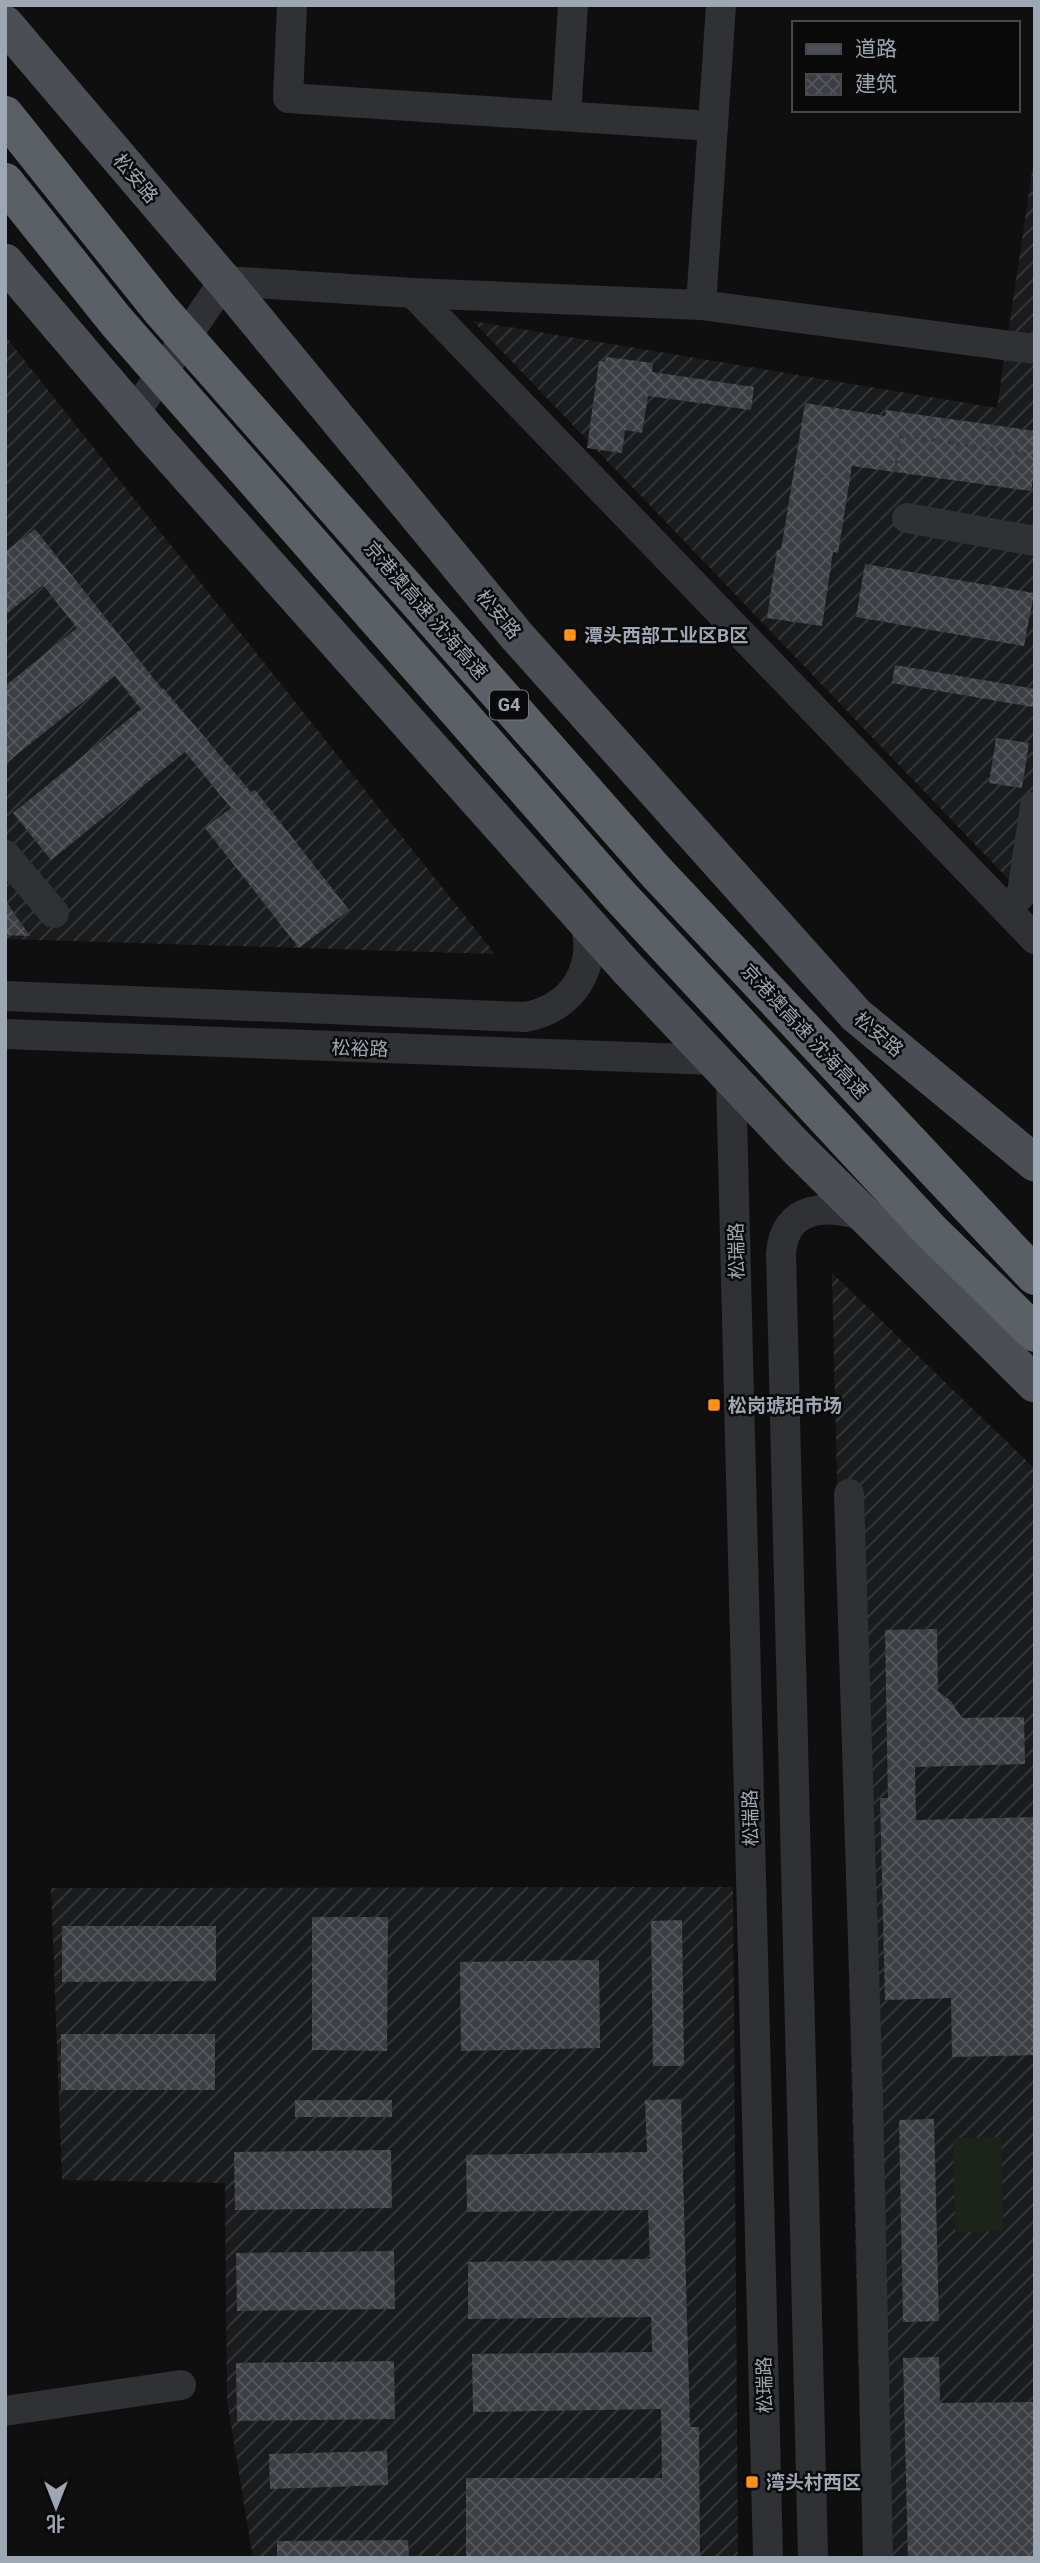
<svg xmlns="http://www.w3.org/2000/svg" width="1040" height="2563" font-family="Roboto,'Noto Sans SC',sans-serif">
<defs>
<pattern id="industrial-furrows" width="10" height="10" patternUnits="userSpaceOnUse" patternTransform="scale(1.75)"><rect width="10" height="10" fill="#1a1b1d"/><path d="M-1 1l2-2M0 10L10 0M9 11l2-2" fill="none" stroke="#38393b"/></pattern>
<pattern id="building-cross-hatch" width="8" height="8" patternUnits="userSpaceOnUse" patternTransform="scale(1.75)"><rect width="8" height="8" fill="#3c3e43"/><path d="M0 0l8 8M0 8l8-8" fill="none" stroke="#55575c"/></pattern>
</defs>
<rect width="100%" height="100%" fill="#0f0f10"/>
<!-- industrial -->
<g fill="url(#industrial-furrows)">
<path d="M1035,152V907L473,321L997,408Z"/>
<path d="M5,336L495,954L5,939Z"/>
<path d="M832,1273L1035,1469V2558H863Z"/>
<path d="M733,1887L738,2558H253L227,2400L225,2183L62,2180L51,1888Z"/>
</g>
<!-- green -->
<path fill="#1b231b" d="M1001,2137L1004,2231L955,2232L953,2138Z"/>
<!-- building -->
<g fill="url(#building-cross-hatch)">
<path d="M606,357L653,363L652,372L754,387L751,410L648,396L642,433L625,430L622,453L587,448L599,361L605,362Z"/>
<path d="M805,403L885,416L886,410L1035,431V466L1031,491L852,466L838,553L833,552L822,626L767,618L777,550H781Z"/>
<path d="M35,529L162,689L163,688L251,792L255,790L349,910L299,948L205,828L231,808L185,752L51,860L13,813L141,709L115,676L5,764V686L77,628L43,585L5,615V552Z"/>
<path d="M865,564L1034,593L1024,646L856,617Z"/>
<path d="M895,665L1035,689L1033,707L892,683Z"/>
<path d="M996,738L1029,743L1022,788L989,783Z"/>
<path d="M5,900L30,936L5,935Z"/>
<path d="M937,1629L938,1691L951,1701L962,1718L1024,1717L1025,1764L915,1767L916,1820L1035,1817V2055L952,2057L951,1998L885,2000L880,1798H888L885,1630Z"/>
<path d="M312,1917H388L387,2051L312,2050Z"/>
<path d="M682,1920L684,2066H653L651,1921Z"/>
<path d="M62,1926H216V1981L62,1982Z"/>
<path d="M599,1960L600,2048L461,2051L460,1962Z"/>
<rect x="61" y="2034" width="154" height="56"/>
<path d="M681,2099L690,2427H699L700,2558H466V2478H662L661,2409L473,2412L472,2354L652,2352L651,2317L468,2319V2262L650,2259L648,2210L467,2212L466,2155L647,2152L645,2100Z"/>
<rect x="295" y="2100" width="97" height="17"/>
<path d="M934,2119L939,2321L903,2322L899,2120Z"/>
<path d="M391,2150L392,2208L235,2210L234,2152Z"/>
<path d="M394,2251L395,2309L237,2311L236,2253Z"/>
<path d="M939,2357L940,2403L1035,2402V2444H1033L1035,2558H908L903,2358Z"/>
<path d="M394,2361L395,2419L237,2421L236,2363Z"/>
<path d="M387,2451L388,2485L270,2489L269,2454Z"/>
<path d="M408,2540L409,2558H277V2541Z"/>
</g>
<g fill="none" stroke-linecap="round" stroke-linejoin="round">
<!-- path -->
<path stroke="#35383c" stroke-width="3.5" stroke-dasharray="3.5 5" stroke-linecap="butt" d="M895,472L901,435L1035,456"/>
<!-- minor -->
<g stroke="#2f3135" stroke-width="30">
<path d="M292,5L288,98L713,126"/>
<path d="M566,116L573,5"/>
<path d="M413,293L1035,939"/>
<path d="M701,305L721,5"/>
<path d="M134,414L224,281L413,293L701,305L1035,349"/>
<path d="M907,518L1035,541"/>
<path d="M5,855L54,913"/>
<path d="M1007,910L1022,893L1035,806"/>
<path d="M5,996L525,1017C573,1008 599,968 584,919"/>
<path d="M5,1034L714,1060"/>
<path d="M731,1078L768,2558"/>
<path d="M849,1494L868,2097L878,2558"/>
<path d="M5,2411L181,2385"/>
<path d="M813,2558L781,1254C784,1204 829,1204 867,1217"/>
</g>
<!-- major -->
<g stroke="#4b4f55" stroke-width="37">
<path d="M5,24L224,281L516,635L856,1015L1035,1163"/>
<path d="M5,262L154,437L628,969L797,1148L1035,1384"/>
</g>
<!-- highway-bridge -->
<g stroke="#5b6067" stroke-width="38">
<path d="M5,115L160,309L657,873L1035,1276"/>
<path d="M5,182L116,321L620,896L929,1229L1035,1333"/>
</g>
</g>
<!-- markers -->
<g fill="#ff9018" stroke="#0a0a0b" stroke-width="2.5">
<rect x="563" y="628" width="14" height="14" rx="3.5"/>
<rect x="707" y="1398" width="14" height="14" rx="3.5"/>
<rect x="745" y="2475" width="14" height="14" rx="3.5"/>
</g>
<g text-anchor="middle" stroke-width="5" stroke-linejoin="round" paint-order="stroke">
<!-- shield labels -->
<rect fill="#0a0a0b" stroke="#727880" stroke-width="2" x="490" y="690.5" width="38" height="29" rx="5"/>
<g font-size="18" font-weight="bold" fill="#9ea7b2">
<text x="509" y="711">G4</text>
</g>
<!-- street labels -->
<g font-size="19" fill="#9ea7b2" stroke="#0a0a0b">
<text transform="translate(136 178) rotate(50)" y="7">松安路</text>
<text transform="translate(426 610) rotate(49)" y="7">京港澳高速 沈海高速</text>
<text transform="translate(499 614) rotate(50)" y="7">松安路</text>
<text transform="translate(805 1031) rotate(47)" y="7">京港澳高速 沈海高速</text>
<text transform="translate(879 1034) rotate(40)" y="7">松安路</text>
<text transform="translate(360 1048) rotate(2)" y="7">松裕路</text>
<text transform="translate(736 1251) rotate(-91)" y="7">松瑞路</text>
<text transform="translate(750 1818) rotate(-91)" y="7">松瑞路</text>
<text transform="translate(764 2385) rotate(-91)" y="7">松瑞路</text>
</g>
<!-- poi labels -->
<g font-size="19" font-weight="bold" fill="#9ea7b2" stroke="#0a0a0b" text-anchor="start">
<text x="584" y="642">潭头西部工业区B区</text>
<text x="728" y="1412">松岗琥珀市场</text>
<text x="766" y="2489">湾头村西区</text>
</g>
</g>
<!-- border -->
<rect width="1040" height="2563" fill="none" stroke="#9ea7b2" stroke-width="14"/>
<!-- legend -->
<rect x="792" y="21" width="228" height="91" fill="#0a0a0b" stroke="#45494e" stroke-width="2"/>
<rect x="806" y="44" width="35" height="10" fill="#4b4f55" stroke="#45494e" stroke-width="2"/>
<text x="855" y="56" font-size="21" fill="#9ea7b2">道路</text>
<rect x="806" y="74" width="35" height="21" fill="url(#building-cross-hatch)" stroke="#45494e" stroke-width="2"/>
<text x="855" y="91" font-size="21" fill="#9ea7b2">建筑</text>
<!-- north arrow -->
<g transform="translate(56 2507) rotate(180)" stroke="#0a0a0b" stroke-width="5" paint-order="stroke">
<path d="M0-5L12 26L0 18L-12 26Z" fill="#9ea7b2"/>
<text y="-10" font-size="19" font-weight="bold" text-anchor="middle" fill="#9ea7b2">北</text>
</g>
</svg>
